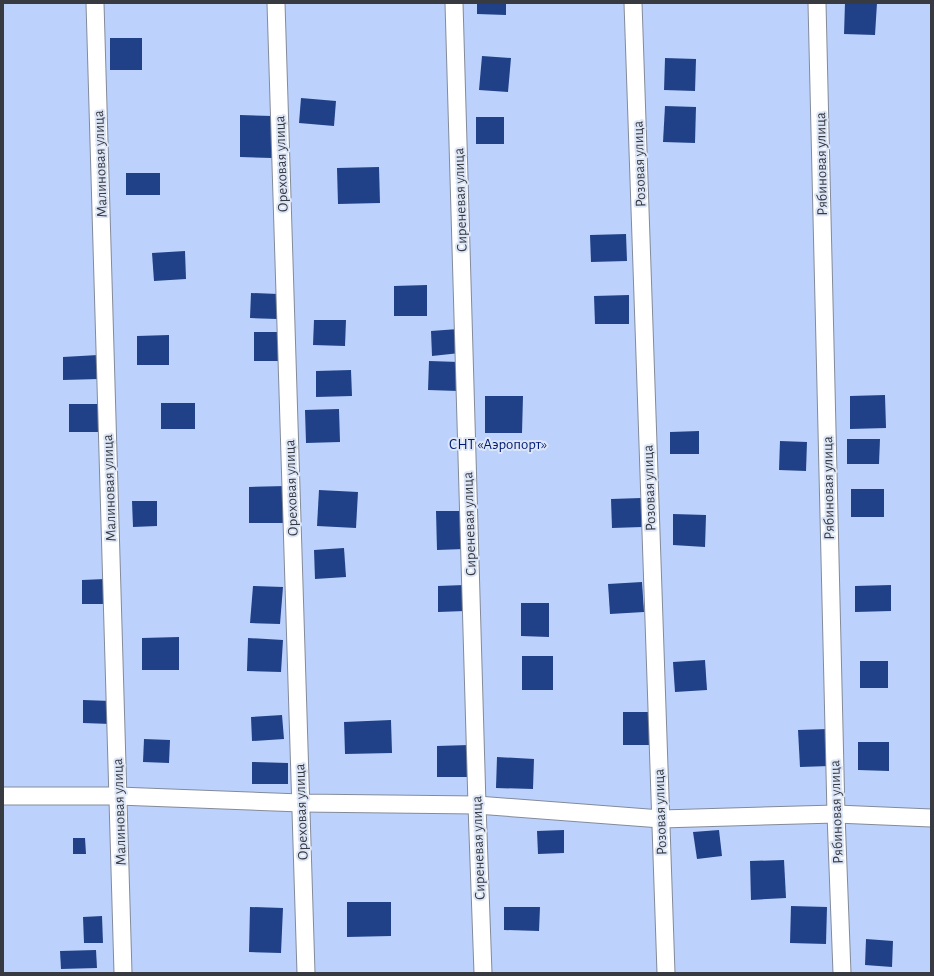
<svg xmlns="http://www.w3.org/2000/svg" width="934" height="976" font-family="'Alegreya Sans',sans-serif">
<rect width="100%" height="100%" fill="#dde6f7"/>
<!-- green -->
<rect fill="#bcd2fc" x="3" y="3" width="928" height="970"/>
<!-- building -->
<g fill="#204188">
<path d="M477,3H506V15L477,14Z"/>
<path d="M845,3H877L875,35L844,34Z"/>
<rect x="110" y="38" width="32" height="32"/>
<path d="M482,56L511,58L508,92L479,90Z"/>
<path d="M665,58L696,59L695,91L664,90Z"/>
<path d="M301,98L336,101L334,126L299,123Z"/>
<path d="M665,106L696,107L695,143L663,142Z"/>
<path d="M240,115L272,116V158L240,157Z"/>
<rect x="476" y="117" width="28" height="27"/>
<path d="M379,167L380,203L338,204L337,168Z"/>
<rect x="126" y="173" width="34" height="22"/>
<path d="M626,234L627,261L591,262L590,235Z"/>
<path d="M185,251L186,279L154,281L152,253Z"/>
<path d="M427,285V316H394V286Z"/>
<path d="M251,293L278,294L277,319L250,318Z"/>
<path d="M629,295V324H595L594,296Z"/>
<path d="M314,320H346L345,346L313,345Z"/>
<path d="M458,329L460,353L432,356L431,331Z"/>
<rect x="254" y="332" width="26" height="29"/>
<path d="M169,335V365H137V336Z"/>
<path d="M98,355L99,379L63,380V357Z"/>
<path d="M429,361L459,362L458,391L428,390Z"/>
<path d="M351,370L352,396L316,397V371Z"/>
<path d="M885,395L886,428L850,429V396Z"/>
<path d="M485,396H523L522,433H485Z"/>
<rect x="161" y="403" width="34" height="26"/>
<rect x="69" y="404" width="32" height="28"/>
<path d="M339,409L340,442L306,443L305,410Z"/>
<path d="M699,431V454H670V432Z"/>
<path d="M847,439H880L879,464H847Z"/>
<path d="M780,441L807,442L806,471L779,470Z"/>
<path d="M286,486L287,523H249V487Z"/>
<rect x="851" y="489" width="33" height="28"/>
<path d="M319,490L358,492L356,528L317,526Z"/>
<path d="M641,498L642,527L612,528L611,499Z"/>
<path d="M132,501H157V526L133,527Z"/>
<path d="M436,511H463L464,549L437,550Z"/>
<path d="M673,514L706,515L705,547L673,545Z"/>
<path d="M344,548L346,577L315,579L314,550Z"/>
<path d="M105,579L106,604H82V580Z"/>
<path d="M642,582L644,612L610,614L608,584Z"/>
<path d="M464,585L465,611L438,612V586Z"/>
<path d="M891,585V611L855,612V586Z"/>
<path d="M253,586L283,587L280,624L250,623Z"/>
<path d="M521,603H549V637L521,636Z"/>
<path d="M179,637V670H142V638Z"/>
<path d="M248,638L283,640L281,672L247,671Z"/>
<rect x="522" y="656" width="31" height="34"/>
<path d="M705,660L707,690L675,692L673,662Z"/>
<rect x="860" y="661" width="28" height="27"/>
<path d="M83,700L111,701V724L83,723Z"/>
<rect x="623" y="712" width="27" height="33"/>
<path d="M282,715L284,739L252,741L251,717Z"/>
<path d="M391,720L392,753L345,754L344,722Z"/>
<path d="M828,729L830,766L800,767L798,730Z"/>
<path d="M144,739L170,740L169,763L143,762Z"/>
<path d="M858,742H889V771L858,770Z"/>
<path d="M469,745V777H437V746Z"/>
<path d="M497,757L534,759L533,789L496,788Z"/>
<path d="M252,762L288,763V784H252Z"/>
<path d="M564,830V853L538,854L537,831Z"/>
<path d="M719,830L722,856L697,859L693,832Z"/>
<path d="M73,838H85L86,854H73Z"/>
<path d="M784,860L786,898L751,900L750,861Z"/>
<path d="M347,902H391V936L347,937Z"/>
<path d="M791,906L827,907L826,944L790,943Z"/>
<path d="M250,907L283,908L281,953L249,952Z"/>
<path d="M504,907H540L539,931L504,930Z"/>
<path d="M102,916L103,943H84L83,917Z"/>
<path d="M866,939L893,941L892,967L865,965Z"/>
<path d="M96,950L97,968L61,969L60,951Z"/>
</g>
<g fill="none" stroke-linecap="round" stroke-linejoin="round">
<!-- street casing -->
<g stroke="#838b9a" stroke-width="19">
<g id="street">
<path d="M95,3L123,973"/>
<path d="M276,3L306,973"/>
<path d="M454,3L477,805L483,973"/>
<path d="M633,3L666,973"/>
<path d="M817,3L836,814L842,973"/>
<path d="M3,796H118L301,803L477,805L661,819L836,814L931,818"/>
</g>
</g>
<!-- street -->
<use href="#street" stroke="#fff" stroke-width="17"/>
</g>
<g text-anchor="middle" stroke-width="4" stroke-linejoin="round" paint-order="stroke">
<!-- street labels -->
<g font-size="15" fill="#373a41" stroke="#dde6f7">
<text transform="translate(100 164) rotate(-92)" y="5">Малиновая улица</text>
<text transform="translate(281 164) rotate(-92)" y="5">Ореховая улица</text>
<text transform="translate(639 164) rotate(-92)" y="5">Розовая улица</text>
<text transform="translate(821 164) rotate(-91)" y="5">Рябиновая улица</text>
<text transform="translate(460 200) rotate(-92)" y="5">Сиреневая улица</text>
<text transform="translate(109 488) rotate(-92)" y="5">Малиновая улица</text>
<text transform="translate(291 488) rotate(-92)" y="5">Ореховая улица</text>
<text transform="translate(649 488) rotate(-92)" y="5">Розовая улица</text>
<text transform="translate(828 488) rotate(-91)" y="5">Рябиновая улица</text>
<text transform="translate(469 524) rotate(-92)" y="5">Сиреневая улица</text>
<text transform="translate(119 812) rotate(-92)" y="5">Малиновая улица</text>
<text transform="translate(301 812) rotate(-92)" y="5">Ореховая улица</text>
<text transform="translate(660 812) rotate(-92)" y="5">Розовая улица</text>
<text transform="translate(836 812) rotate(-92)" y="5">Рябиновая улица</text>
<text transform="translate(478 848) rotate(-92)" y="5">Сиреневая улица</text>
</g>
<!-- park labels -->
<g font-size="15" fill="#001b76" stroke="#dde6f7">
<text x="498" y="449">СНТ «Аэропорт»</text>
</g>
</g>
<!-- border -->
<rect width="934" height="976" fill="none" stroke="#373a41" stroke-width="8"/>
</svg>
